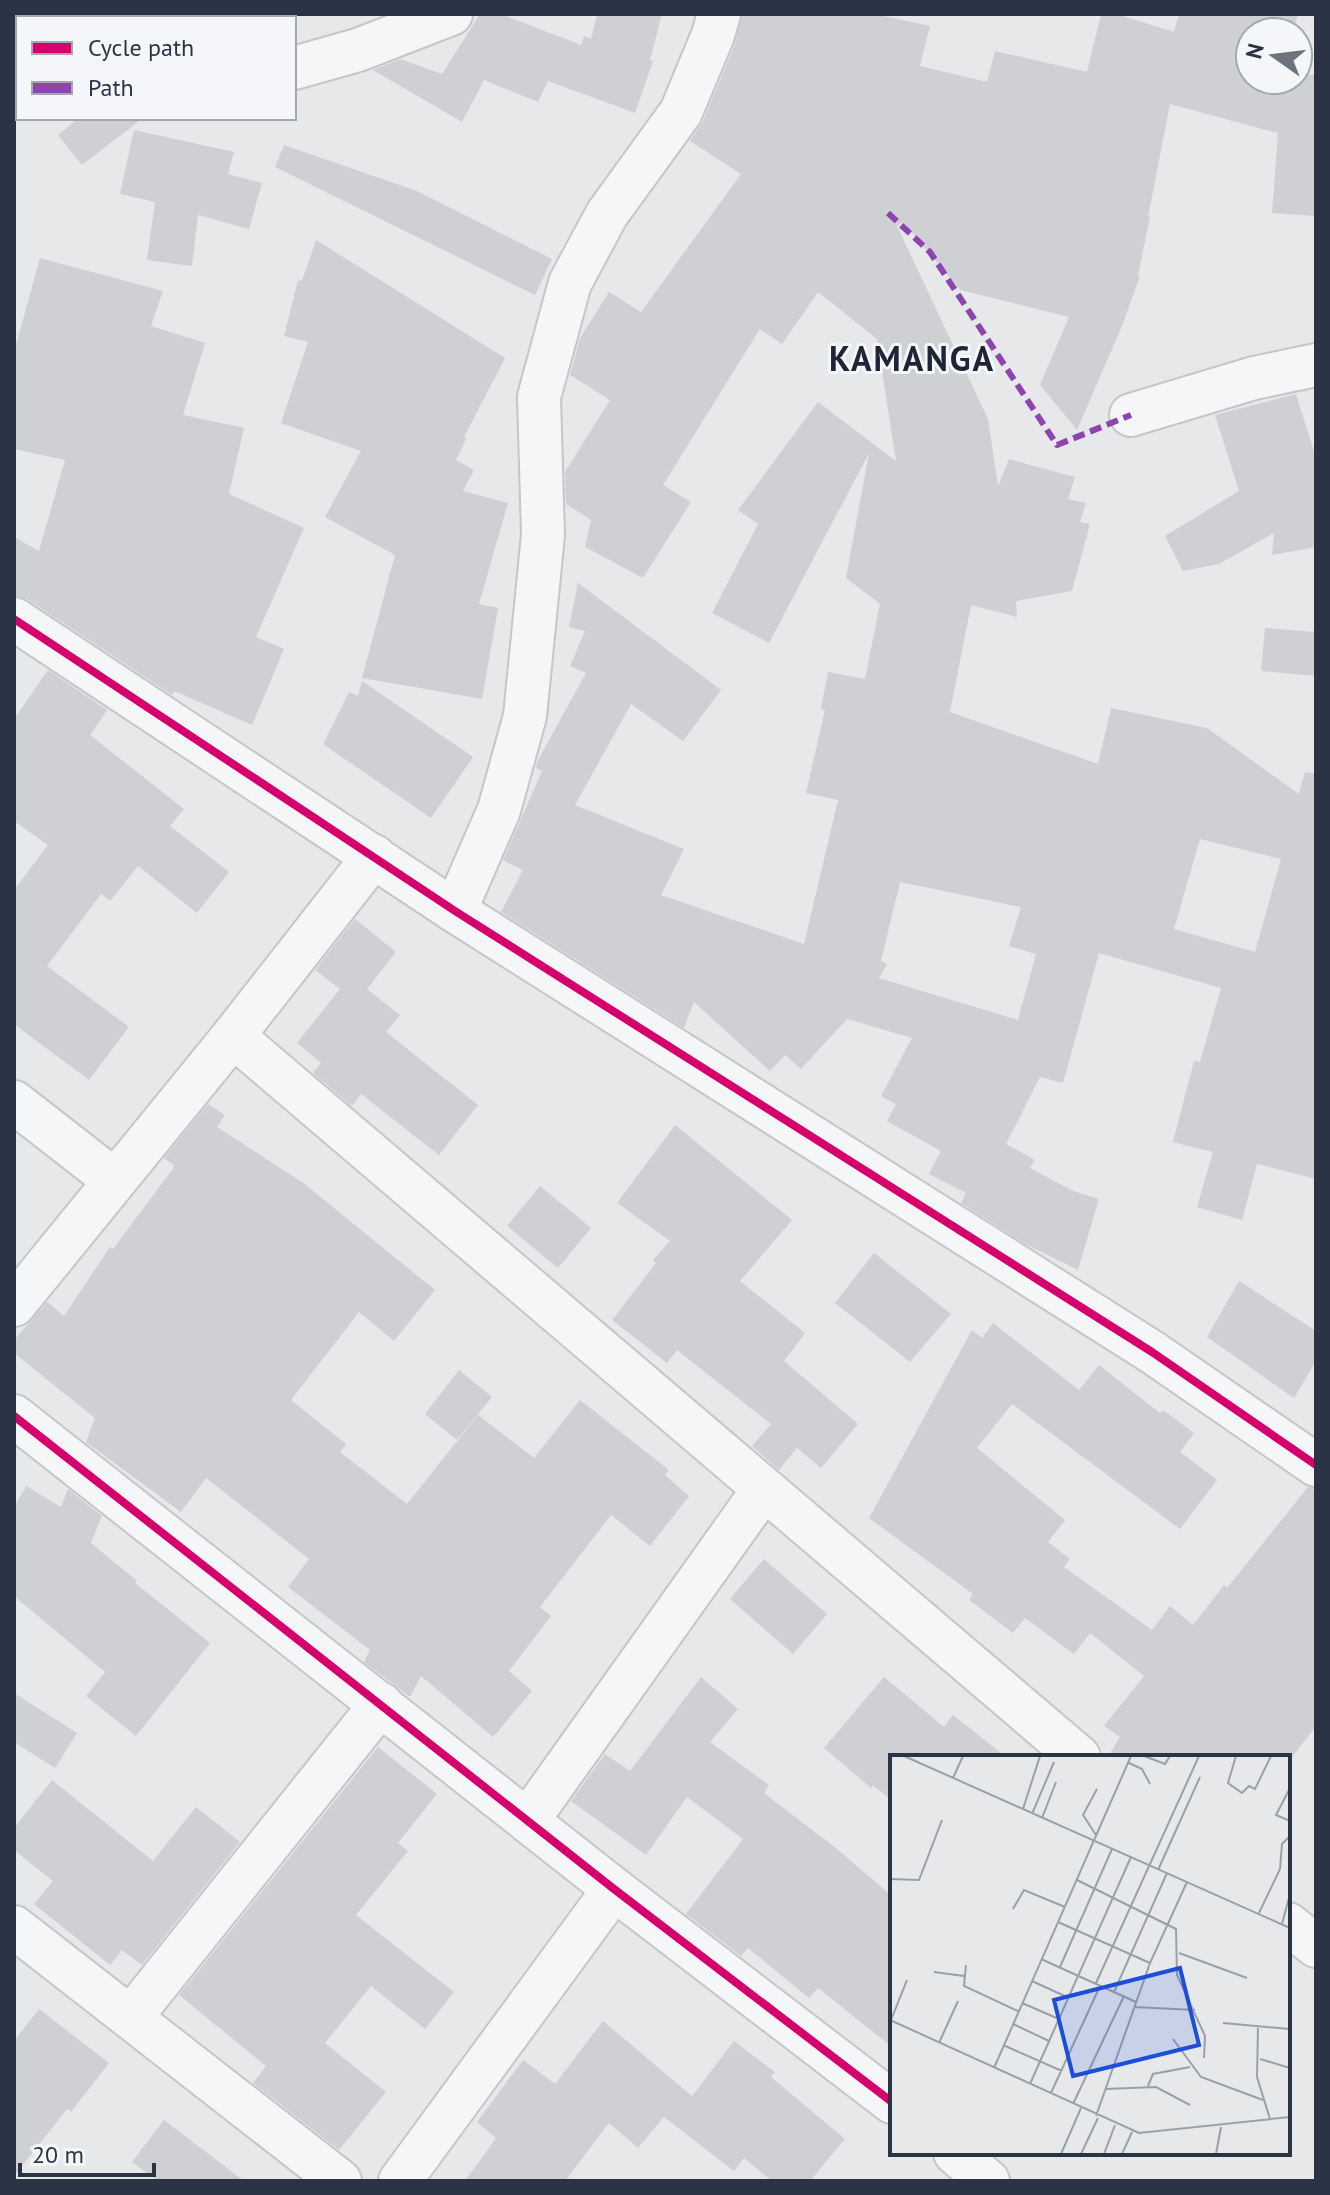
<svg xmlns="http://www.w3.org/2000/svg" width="1330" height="2195" font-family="'PT Sans',sans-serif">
<rect width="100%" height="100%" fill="#e6e8ea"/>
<!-- building -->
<g fill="#ced0d3" fill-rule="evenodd">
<path d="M480,14H501L581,45L584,36L591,39L597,14H662L650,60L653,61L635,113L548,81L538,102L484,80L462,122L373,70L400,59L442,74Z"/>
<path d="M742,14H874L930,26L920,66L987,82L995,51L1087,72L1101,14H1116L1174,32L1179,14H1298L1293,32H1250V80H1298V76L1316,74V216L1272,213L1278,133L1170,104L1148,217H1150L1138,275L1140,276L1122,326L1077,430L1040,385L1069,317L960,290L903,222L897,226L988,419L998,486L1009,459L1075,477L1068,499L1086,503L1080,522L1090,524L1072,591L1016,601L1017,617L971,605L950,712L1098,764L1111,708L1207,728L1299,794L1305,772L1316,774V1179L1257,1164L1242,1220L1197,1207L1213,1152L1173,1142L1194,1061L1200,1062L1221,988L1099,953L1063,1083L1040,1077L1006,1144L1035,1160L1030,1168L1073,1191L1099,1199L1078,1270L1025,1244L961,1203L966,1193L929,1174L941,1151L887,1121L896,1104L881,1096L912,1038L847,1019L801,1069L785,1055L770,1071L694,1002L684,1028L501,912L523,870L503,860L542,771L536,768L538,760L586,673L570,666L585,631L569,627L578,583L721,690L683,741L631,704L575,805L684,849L661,895L804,944L838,800L806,793L825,710L821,709L828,672L865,679L880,604L846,578L869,453L769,643L712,613L758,524L738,510L818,402L896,461L877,339L818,292L782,344L760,329L663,485L691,502L643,578L585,547L591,520L566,504L565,472L610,400L570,375L580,338L609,292L641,312L741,174L690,141L703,121L735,44ZM1200,839L1281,859L1255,952L1174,929ZM900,882L1021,907L1009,946L1036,954L1018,1020L879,978L887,964L881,961Z"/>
<path d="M79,118H143L82,165L58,135Z"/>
<path d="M134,130L234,152L228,174L262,183L249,229L198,215L192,266L147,260L155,202L120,194Z"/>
<path d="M284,145L417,191L552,259L535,295L275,167Z"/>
<path d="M316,240L505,358L464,437L466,439L456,460L474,470L463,491L508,503L479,604L498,608L482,699L362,678L395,555L325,517L361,451L281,423L308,342L284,336L298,280L302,281Z"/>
<path d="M40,258L163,291L151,326L205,343L183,415L244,428L229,494L304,528L256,637L284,649L252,725L174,691L172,695L27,599L14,595V537L39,551L65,460L14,449V352Z"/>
<path d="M1296,394L1316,458V547L1272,555L1274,533L1219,564L1183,571L1165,536L1239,491L1215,415Z"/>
<path d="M1265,628L1316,632V676L1261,671Z"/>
<path d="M48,670L107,710L90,735L184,809L170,826L229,872L197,913L138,866L110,901L101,894L47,966L129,1027L89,1080L14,1024V890L48,845L14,821V719Z"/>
<path d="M362,681L473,757L431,818L323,744L349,692L358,696Z"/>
<path d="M355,919L396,952L367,989L400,1015L386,1032L478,1105L439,1155L361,1094L352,1106L313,1073L321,1063L297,1043L340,989L315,970Z"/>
<path d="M208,1104L225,1115L217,1127L302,1182L435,1290L394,1341L359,1312L291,1400L346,1444L340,1452L407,1504L478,1415L534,1458L580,1400L669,1470L665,1475L689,1496L650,1546L611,1515L540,1607L551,1616L509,1671L532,1691L493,1737L421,1676L410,1697L364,1662L370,1650L288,1587L309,1559L206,1478L181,1512L86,1442L95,1418L14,1353V1340L47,1302L64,1316L110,1247L113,1249L175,1166L164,1158Z"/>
<path d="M675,1125L792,1220L740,1281L805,1333L784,1361L858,1424L821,1468L797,1448L779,1470L752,1446L771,1424L677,1350L667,1363L612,1320L656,1263L653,1260L670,1241L617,1203Z"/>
<path d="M540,1186L591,1228L558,1268L507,1226Z"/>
<path d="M874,1253L951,1314L910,1362L835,1303Z"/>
<path d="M1239,1281L1316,1331V1361L1294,1398L1207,1337Z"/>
<path d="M993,1323L1079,1390L1099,1365L1160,1413L1163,1410L1194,1433L1180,1452L1217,1480L1180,1529L1012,1404L977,1448L1065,1520L1048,1542L1070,1559L1064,1567L1152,1630L1170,1606L1193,1625L1224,1585L1227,1588L1308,1487L1316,1489V1726L1292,1757H1108L1120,1737L1104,1726L1144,1676L1090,1633L1074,1654L1025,1618L1013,1633L969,1600L973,1594L869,1518L972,1330L982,1338Z"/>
<path d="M459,1370L492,1397L457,1440L425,1414Z"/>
<path d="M26,1486L61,1507L68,1489L102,1516L91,1543L137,1581L135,1583L210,1643L136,1736L86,1696L105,1672L14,1596V1508Z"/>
<path d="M764,1559L827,1614L793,1654L730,1599Z"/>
<path d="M701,1677L738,1709L710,1742L769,1785L764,1793L837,1849L892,1896V2047L818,1988L809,1998L748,1948L741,1956L686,1914L743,1839L687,1797L646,1855L571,1801L605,1754L630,1771Z"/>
<path d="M884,1677L944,1727L953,1715L1006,1757H892V1801L873,1785L871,1788L824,1748Z"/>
<path d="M14,1693L77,1733L55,1768L14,1742Z"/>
<path d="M378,1747L437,1794L398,1843L408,1851L356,1915L454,1992L425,2029L371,1986L325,2043L386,2092L339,2150L253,2083L266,2066L179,1995Z"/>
<path d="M52,1780L153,1861L196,1807L240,1842L142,1965L122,1950L110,1965L34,1904L53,1881L14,1850V1828Z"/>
<path d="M39,2009L109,2063L71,2112L67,2109L14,2176V2041Z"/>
<path d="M603,2021L692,2096L734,2041L775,2072L771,2077L845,2139L810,2181H772L744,2158L734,2171L664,2117L638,2148L609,2123L565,2181H465L496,2138L477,2122L523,2060L555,2084Z"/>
<path d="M164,2120L244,2181H158L132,2162Z"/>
</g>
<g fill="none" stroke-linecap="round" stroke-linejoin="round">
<!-- minor casing -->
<g stroke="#c4c6c8" stroke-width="46">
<g id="minor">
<path d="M294,68L358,50L451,14"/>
<path d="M14,74L18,75"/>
<path d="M1131,415L1254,378L1316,365"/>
<path d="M14,619L455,911L1152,1352L1316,1465"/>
<path d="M455,911L499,810L525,716L543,535L539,397L570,283L607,214L681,112L713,35L719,14"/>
<path d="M233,1036L1079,1757"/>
<path d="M14,1102L114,1180"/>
<path d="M14,1305L233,1036L374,856"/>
<path d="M14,1416L614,1889L892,2102"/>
<path d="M528,1820L763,1490"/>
<path d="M1288,1924L1316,1946"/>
<path d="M14,1927L340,2181"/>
<path d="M131,2017L381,1704"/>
<path d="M955,2153L988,2181"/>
<path d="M400,2181L614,1889"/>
</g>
</g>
<!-- minor -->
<use href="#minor" stroke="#f5f6f7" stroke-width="42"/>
<!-- quiet -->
<path stroke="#8e44ad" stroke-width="6" stroke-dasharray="12 6" stroke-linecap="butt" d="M888,213L930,252L1057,445L1131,415"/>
<!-- cycleway casing -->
<g stroke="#f4f6f9" stroke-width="13">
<g id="cycleway">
<path d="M14,619L455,911L1152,1352L1316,1465"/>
<path d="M14,1416L614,1889L892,2102"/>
</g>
</g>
<!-- cycleway -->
<use href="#cycleway" stroke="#d6006c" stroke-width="8"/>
</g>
<g text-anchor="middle" stroke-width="6" stroke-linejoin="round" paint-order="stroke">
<!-- district labels -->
<g font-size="34" font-weight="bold" letter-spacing="2" fill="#1d2536" stroke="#f4f6f9">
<text x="912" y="371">KAMANGA</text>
</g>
</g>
<!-- overview -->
<g transform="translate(890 1755)">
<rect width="400" height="400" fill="#e6e8ea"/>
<path fill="none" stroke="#9ba0a8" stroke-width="2" d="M14,1L400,173M254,1L275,9L280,1M346,1L338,28L352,38L359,31L365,34L381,1M239,8L252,14L260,29M63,23L73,1M400,33L386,60L400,66M133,54L150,1M142,59L164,7M152,63L166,27M206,80L193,60L207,34M268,115L310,22M0,124L29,125L52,65M187,125L286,174L287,220L315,281L314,303M123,154L134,135L175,152M369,158L390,114L392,89L400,81M168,167L260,208M392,169L400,139M289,198L357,223M151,204L246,247M76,210L74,231L128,256M170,212L222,94M44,217L74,221M142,226L179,243M206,228L309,1M224,237L277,118M132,248L169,264M244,252L305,255M0,265L249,378L400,362M1,265L17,225M333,268L400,274M123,269L159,286M368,273L367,322L380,364M283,284L311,322L373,345M49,288L68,246M113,290L172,316M370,304L400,313M104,313L241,1M140,329L241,102M258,331L263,319L300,312M216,334L266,332L300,350M161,338L210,231M183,349L234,241M206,361L260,208L297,127M171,399L191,353M191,399L208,363M214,399L225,370M232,399L242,377M326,399L331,372"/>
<path fill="#1d4ed8" fill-opacity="0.15" stroke="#1d4ed8" stroke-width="4" d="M290,213L309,290L183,321L164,245Z"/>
<rect width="400" height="400" fill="none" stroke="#2b3445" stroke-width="4"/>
</g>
<!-- border -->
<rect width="1330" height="2195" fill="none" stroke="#2b3445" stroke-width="32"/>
<!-- legend -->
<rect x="16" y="16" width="280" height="104" fill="#f4f6f9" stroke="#a4a8b1" stroke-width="2"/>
<rect x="32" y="42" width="40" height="12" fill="#d6006c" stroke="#a4a8b1" stroke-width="2"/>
<text x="88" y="56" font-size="24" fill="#2b3445">Cycle path</text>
<rect x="32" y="82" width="40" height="12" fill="#8e44ad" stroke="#a4a8b1" stroke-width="2"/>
<text x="88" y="96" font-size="24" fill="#2b3445">Path</text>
<!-- north arrow -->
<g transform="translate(1274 56) rotate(284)"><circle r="38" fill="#f4f6f9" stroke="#a4a8b1" stroke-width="2"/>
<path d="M0-6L14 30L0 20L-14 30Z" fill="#6c737f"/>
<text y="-12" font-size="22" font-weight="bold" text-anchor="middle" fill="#2b3445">N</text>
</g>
<!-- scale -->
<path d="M20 2163v12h134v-12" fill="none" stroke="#2b3445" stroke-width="4"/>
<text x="32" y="2163" font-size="24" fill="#2b3445" stroke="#f4f6f9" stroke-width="6" paint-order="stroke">20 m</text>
</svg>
